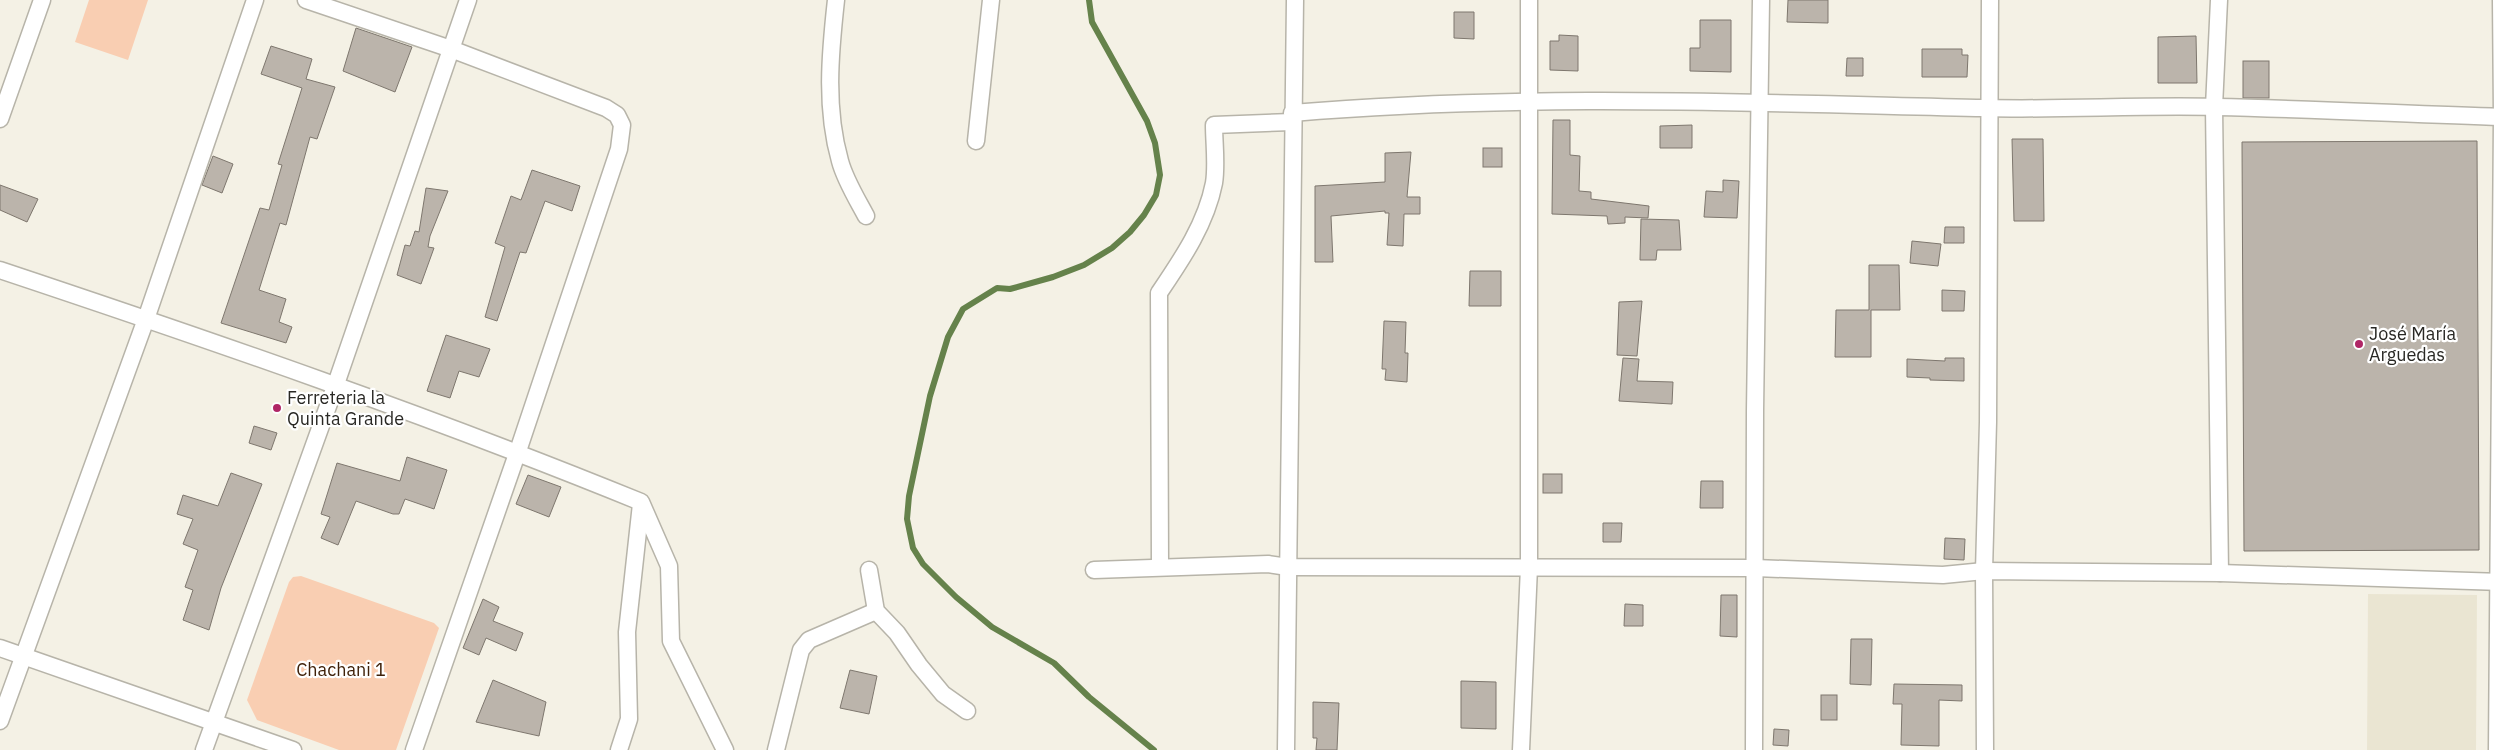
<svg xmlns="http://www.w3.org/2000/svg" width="2502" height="750" font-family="'IBM Plex Sans',sans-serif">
<rect width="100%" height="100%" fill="#f4f1e5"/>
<!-- built -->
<path fill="#eae5d2" d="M2368,594L2477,595L2476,750H2367Z"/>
<!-- green -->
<g fill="#f9ceb2">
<path d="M89,0H148L128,60L75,42Z"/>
<path d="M301,576L434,623L439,628L396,750H339L257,720L247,700L289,582L293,577Z"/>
</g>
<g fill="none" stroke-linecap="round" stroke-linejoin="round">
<!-- stream -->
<path stroke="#65824b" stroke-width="6" d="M1089,0L1092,22L1147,121L1155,143L1160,175L1156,195L1144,215L1130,232L1112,248L1084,265L1053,277L1010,289L997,288L963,309L948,337L930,396L909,496L907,519L913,548L923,564L956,597L992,627L1054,663L1089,697L1154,750"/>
</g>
<!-- building -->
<g fill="#bbb4ab" stroke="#7e776e">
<path d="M1788,0H1828V23L1787,22Z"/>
<path d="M1454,12H1474V39L1454,38Z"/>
<path d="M1700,20H1731V72L1690,71V48H1700Z"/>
<path d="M356,28L412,47L395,92L343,71Z"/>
<path d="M1559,35L1578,36V71L1550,70V41H1559Z"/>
<path d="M2196,36L2197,83H2158V37Z"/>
<path d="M271,46L312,59L306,79L335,87L317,139L310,137L286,225L280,223L259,290L286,299L279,322L292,327L286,343L221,323L260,208L269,210L282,165L278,164L302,88L261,74Z"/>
<path d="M1922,49H1962V55H1968L1967,77H1922Z"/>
<path d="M1847,58H1863V76H1846Z"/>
<rect x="2243" y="61" width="26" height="37"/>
<path d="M1553,120H1570V155L1580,156L1579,191L1591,192V199L1649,206L1648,218L1625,217V223L1608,224L1607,216L1552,214Z"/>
<path d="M1692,125V148H1660V126Z"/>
<path d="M2012,139H2043L2044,221H2014Z"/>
<path d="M2477,141L2479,550L2244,551L2242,142Z"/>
<rect x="1483" y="148" width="19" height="19"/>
<path d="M1411,152L1407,197H1420V214H1404L1403,246L1387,245L1389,213H1385V211L1331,216L1333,262H1315V186L1385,182V153Z"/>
<path d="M213,156L233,164L222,193L202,185Z"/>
<path d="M532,170L580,186L572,211L545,201L526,253L520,252L497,321L485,317L505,247L495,243L511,196L521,200Z"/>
<path d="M1723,180L1739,181L1737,218L1704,217L1706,191L1723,192Z"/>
<path d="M0,185L38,199L27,222L0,210Z"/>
<path d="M426,188L448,191L430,236L428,247L434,248L421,284L397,275L405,245L410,246L415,231L419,232Z"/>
<path d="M1641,219L1679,220L1681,250H1657L1656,260H1640Z"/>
<path d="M1945,227H1964V243H1944Z"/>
<path d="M1912,241L1941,244L1938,266L1910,263Z"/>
<path d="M1869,265H1899L1900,310H1871V357H1835L1836,310H1869Z"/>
<path d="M1470,271H1501V306H1469Z"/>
<path d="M1942,290L1965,291L1964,311H1942Z"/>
<path d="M1642,301L1637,356L1617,355L1619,302Z"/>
<path d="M1384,321L1406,322L1405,353H1408L1407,382L1385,380L1386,369H1382Z"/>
<path d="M446,335L490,349L479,377L459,371L450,398L427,391Z"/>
<path d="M1623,358L1639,359L1637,381L1673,382L1672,404L1619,401Z"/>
<path d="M1945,358H1964V381L1930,380V378L1907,377V359L1945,361Z"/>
<path d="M254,426L277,433L271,450L249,443Z"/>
<path d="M407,457L447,470L434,509L405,499L399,514H393L356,501L338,545L321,538L330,517L321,514L337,463L400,481Z"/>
<path d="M231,473L262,484L221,588L209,630L183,620L193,590L185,587L198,550L183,544L193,519L177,514L183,495L218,506Z"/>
<rect x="1543" y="474" width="19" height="19"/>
<path d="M528,475L561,487L549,517L516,504Z"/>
<path d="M1701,481H1723V508H1700Z"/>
<path d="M1603,523H1622L1621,542H1603Z"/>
<path d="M1945,538L1965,539L1964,560L1944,559Z"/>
<path d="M1721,595H1737V637L1720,636Z"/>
<path d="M483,599L499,607L493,621L523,633L516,651L486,638L479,655L463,648Z"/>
<path d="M1625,604L1643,605V626H1624Z"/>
<path d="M1851,639H1872L1871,685L1850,684Z"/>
<path d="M850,670L877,676L869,714L840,708Z"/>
<path d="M493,680L546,702L539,736L476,722Z"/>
<path d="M1461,681L1496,682V729L1461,728Z"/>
<path d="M1894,684L1962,685V701L1939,700V746L1901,745L1902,704H1893Z"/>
<rect x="1821" y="695" width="16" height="25"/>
<path d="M1313,702L1339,703L1337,750H1316L1317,738H1313Z"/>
<path d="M1774,729L1789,730L1788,746L1773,745Z"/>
</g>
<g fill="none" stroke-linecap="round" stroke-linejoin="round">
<!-- street casing -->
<g stroke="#b7b4a9" stroke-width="19">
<g id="street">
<path d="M306,0L451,49L606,108L617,115L622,125L619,149L518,451L414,750"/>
<path d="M836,0C830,54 825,108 840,161C845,180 857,199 866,216"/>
<path d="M2219,0L2214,107L2220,573"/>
<path d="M2501,0L2502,116"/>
<path d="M1292,113C1523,93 1754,103 1985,108C2062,110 2139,105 2216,107C2312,109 2407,114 2502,117"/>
<path d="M0,119L42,0"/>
<path d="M976,141L991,0"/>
<path d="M0,270C216,342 430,416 641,502L669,566L671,641L725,750"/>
<path d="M1160,567L1159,293C1182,259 1206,224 1214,183C1217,165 1214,143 1214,125L1292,122"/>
<path d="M869,570L876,611L897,633L919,665L943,694L967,711"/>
<path d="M1094,570L1268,564L1288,567L1755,568L1943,575L1984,571L2220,573L2502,582"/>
<path d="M0,648L293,750"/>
<path d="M0,721L146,319L255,0"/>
<path d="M204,750L336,384L468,0"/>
<path d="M619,750L629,719L627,632L641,504"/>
<path d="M776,750L801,650L809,640L876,611"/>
<path d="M1286,750L1295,0"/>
<path d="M1521,750L1529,567V0"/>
<path d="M1754,750L1755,411L1761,0"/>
<path d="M1985,750L1984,571L1988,422L1990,0"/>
<path d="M2497,750L2502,118"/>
</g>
</g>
<!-- street -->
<use href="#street" stroke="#fff" stroke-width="16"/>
</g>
<!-- markers -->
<g fill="#b02666" stroke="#fff" stroke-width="2">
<circle cx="2359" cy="344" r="5"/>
<circle cx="277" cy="408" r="5"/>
</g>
<g text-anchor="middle" stroke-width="4.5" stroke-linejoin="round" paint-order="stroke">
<!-- poi labels -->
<g font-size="18" fill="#292824" stroke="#fff" text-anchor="start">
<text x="2369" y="340">José María<tspan x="2369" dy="21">Arguedas</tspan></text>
<text x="287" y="404">Ferreteria la<tspan x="287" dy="21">Quinta Grande</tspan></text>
</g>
<!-- park labels -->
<g font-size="18" fill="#3f2109" stroke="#fff">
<text x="341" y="676">Chachani 1</text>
</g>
</g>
</svg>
